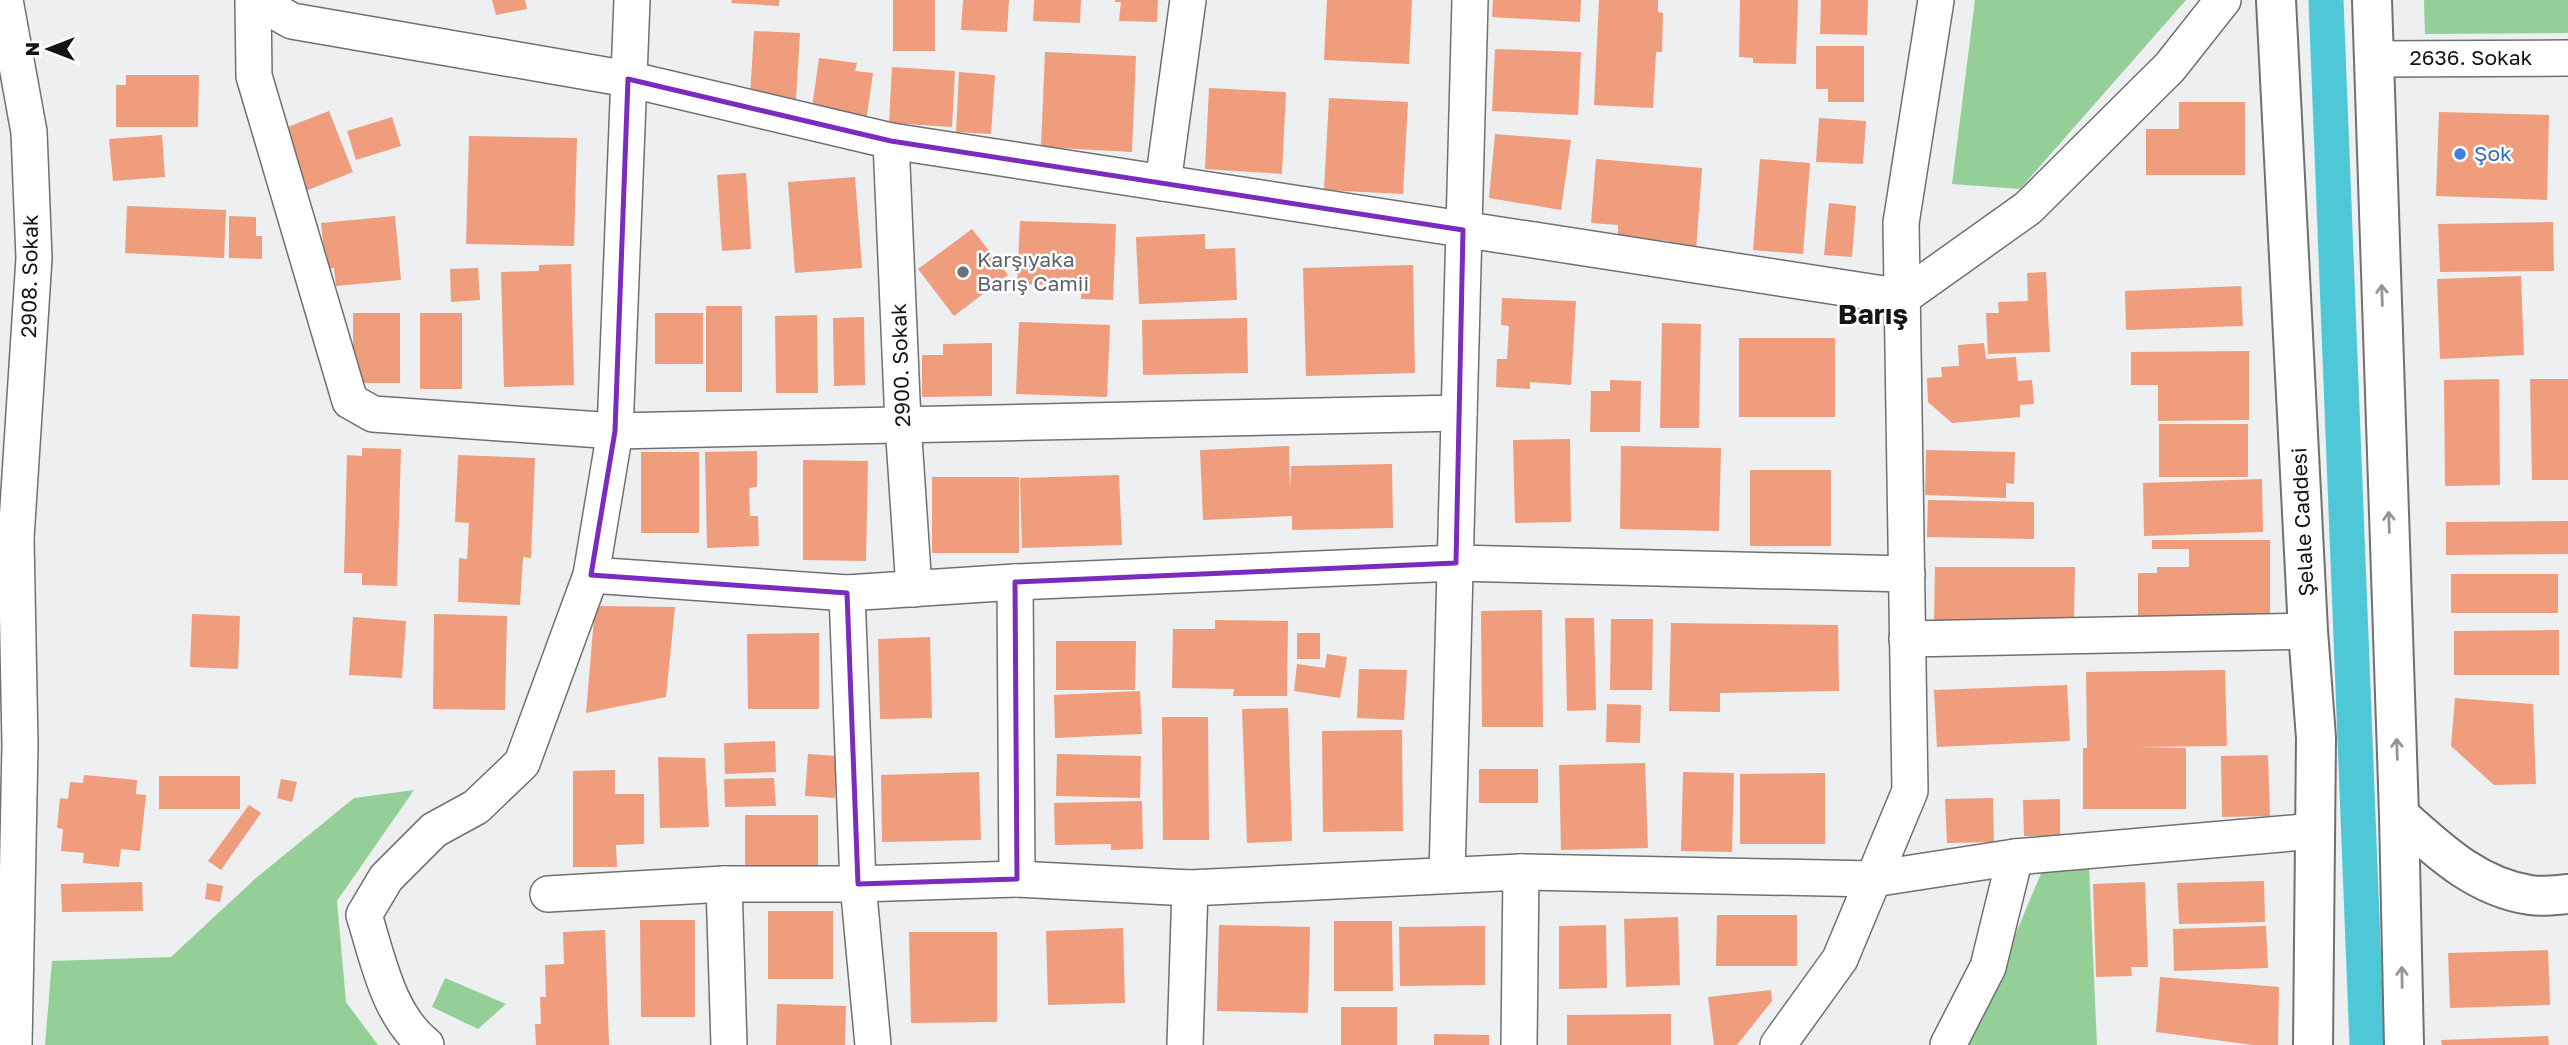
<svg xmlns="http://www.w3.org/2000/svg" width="2568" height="1045" font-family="'Golos Text',sans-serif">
<rect width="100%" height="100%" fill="#eeeff1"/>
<!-- green -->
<g fill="#94cf98">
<path d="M1975,0H2186L2020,189L1952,184Z"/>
<path d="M2424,0H2568V33L2425,34Z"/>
<path d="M414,790L337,901L346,1002L378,1045H45L52,961L171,957L256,878L354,798Z"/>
<path d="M2089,865L2097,1045H1969L2042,871Z"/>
<path d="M445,978L506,1004L478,1029L432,1007Z"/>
</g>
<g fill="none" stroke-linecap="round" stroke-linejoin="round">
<!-- canal -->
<path stroke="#4ec7d7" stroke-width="35" d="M2326,0L2367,1045"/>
</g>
<!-- building -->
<g fill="#ef9d7c">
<path d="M492,0H525L527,9L496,15Z"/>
<path d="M732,0H779V6L731,3Z"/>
<rect x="893" y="0" width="42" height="51"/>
<path d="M963,0H1009L1007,32L961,30Z"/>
<path d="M1034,0H1081L1080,23L1033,21Z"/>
<path d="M1115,0H1158L1157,22L1119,21L1121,2H1115Z"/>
<path d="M1327,0H1412L1409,64L1324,60Z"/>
<path d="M1493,0H1581L1580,22L1492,17Z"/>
<path d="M1599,0H1658V12L1663,13L1662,52H1656L1653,108L1594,105Z"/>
<path d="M1740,0H1798L1796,64L1753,63V58L1739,57Z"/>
<path d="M1821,0H1868L1867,35L1820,34Z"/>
<path d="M754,31L800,33L796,99L750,96Z"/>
<path d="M1816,46H1864V102H1828V89H1816Z"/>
<path d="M1495,49L1581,52L1578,115L1492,111Z"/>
<path d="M1045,52L1136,56L1132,152L1041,147Z"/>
<path d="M819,58L857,63L855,71L873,73L866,122L811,115Z"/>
<path d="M892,67L955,71L952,127L889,123Z"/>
<path d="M959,72L995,75L991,134L956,132Z"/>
<path d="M126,75H199L198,127H116V85H126Z"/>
<path d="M1209,88L1286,92L1282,174L1205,169Z"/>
<path d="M1329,98L1408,102L1403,194L1324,190Z"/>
<path d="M2179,102H2245V175H2146V129H2179Z"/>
<path d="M329,111L353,172L303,192L280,130Z"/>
<path d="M2439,112L2549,115L2547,200L2436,196Z"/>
<path d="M392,117L401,146L356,160L347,131Z"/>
<path d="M1819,118L1866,121L1863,164L1816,162Z"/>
<path d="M1495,134L1571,140L1561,210L1489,198Z"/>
<path d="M162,135L165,177L113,181L109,139Z"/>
<path d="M469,136L577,138L574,246L466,244Z"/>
<path d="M1596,159L1702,168L1696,251L1668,249L1669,241L1618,237V225L1591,223Z"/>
<path d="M1760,159L1810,163L1803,254L1753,250Z"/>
<path d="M746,173L751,249L722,251L717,175Z"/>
<path d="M855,177L862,268L795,273L788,182Z"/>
<path d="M1829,203L1856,206L1852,257L1824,255Z"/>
<path d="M127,206L226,210L224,258L125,253Z"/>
<path d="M229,216L256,217V236H262V259L229,258Z"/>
<path d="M395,216L401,280L336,286L334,268L326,269L321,223Z"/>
<path d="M1020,221L1116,224L1113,300L1081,299L1082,286L1017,284Z"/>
<path d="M2553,222L2554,271L2440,272L2438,224Z"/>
<path d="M972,229L1008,275L954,316L918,269Z"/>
<path d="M1205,234V249L1235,248L1237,300L1139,304L1136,237Z"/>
<path d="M571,264L574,385L504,387L501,272L539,271V265Z"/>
<path d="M1413,265L1415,373L1306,376L1303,268Z"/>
<path d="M478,268L480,300L451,302L450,269Z"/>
<path d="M2046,272L2050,352L1988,354L1986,313H1999L1998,302L2028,301L2027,273Z"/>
<path d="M2521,276L2524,355L2440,359L2437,279Z"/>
<path d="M2241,286L2243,326L2126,330L2125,291Z"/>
<path d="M1502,298L1576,301L1571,385L1530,382V389L1496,387L1497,359H1507L1509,326L1501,325Z"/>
<rect x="706" y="306" width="36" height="86"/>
<rect x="353" y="313" width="47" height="70"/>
<rect x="420" y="313" width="42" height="76"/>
<rect x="655" y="313" width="48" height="51"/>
<path d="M817,315L818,393H776L775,316Z"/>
<path d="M864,317L865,385L834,386L833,318Z"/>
<path d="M1247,318L1248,373L1143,375L1142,320Z"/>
<path d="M1019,322L1110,325L1107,397L1016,394Z"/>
<path d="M1662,323L1701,324L1699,428H1660Z"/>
<rect x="1739" y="338" width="96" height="79"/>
<path d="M992,343V396L922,397V355H943V344Z"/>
<path d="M1984,343L1986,359L2016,357L2018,381L2032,380L2034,404L2020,405V417L1952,423L1928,402L1927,378L1942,377L1941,367L1959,366L1958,345Z"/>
<path d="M2249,351V420L2158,421V385H2131V352Z"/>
<path d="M2499,379L2500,485L2445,486L2444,380Z"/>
<path d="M2530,379H2568V480H2532Z"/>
<path d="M1610,380L1641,381L1640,432H1590L1591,391H1610Z"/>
<rect x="2159" y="424" width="89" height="53"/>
<path d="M1570,439L1571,522L1515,523L1513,440Z"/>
<path d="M1289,446L1290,490L1291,466L1392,464L1393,528L1292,530V516L1203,520L1200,450Z"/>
<path d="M1621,446L1721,448L1719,531L1620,529Z"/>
<path d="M362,448L401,449L397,586L362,585V573H344L347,455L362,456Z"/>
<path d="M1926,450L2015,452L2014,484L2006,483V498L1925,495Z"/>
<path d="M757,451V487L749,488L750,516H758L759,546L707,548L705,452Z"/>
<rect x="641" y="452" width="58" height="81"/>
<path d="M458,455L535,458L531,558L523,557L520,605L458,602L459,558L467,559L469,523L455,522Z"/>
<path d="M803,460L868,461L866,561L803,560Z"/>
<rect x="1750" y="470" width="81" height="76"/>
<path d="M1119,475L1122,545L1022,548L1020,478Z"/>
<rect x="932" y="477" width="87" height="76"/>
<path d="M2262,479L2263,532L2144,536L2143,483Z"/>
<path d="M1928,500L2034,502V539L1927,537Z"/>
<path d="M2568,521V554L2446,555V522Z"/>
<path d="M2152,540H2270V616H2138V573H2157V567H2189V549H2152Z"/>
<path d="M1935,567H2075L2074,621L1934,620Z"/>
<rect x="2451" y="574" width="107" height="39"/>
<path d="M595,606L675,607L666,697L586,713Z"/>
<path d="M1542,610L1543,727H1482L1481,611Z"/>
<path d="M192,614L240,616L238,669L190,667Z"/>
<path d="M434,614L507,616L505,710L433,709Z"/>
<path d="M353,617L406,621L402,678L349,675Z"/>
<path d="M1565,618H1594L1596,710L1567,711Z"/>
<path d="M1611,619H1653L1652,690H1610Z"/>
<path d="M1215,620L1288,621L1287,696H1233L1234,689L1172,688L1173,629H1215Z"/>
<path d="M1671,623L1838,625L1839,691L1720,693V712L1669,711Z"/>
<path d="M2559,630V675H2454V631Z"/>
<path d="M819,633V709H748L747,634Z"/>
<rect x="1297" y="633" width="23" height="26"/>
<path d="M930,637L932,718L880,719L878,639Z"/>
<path d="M1056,641H1136L1135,690H1056Z"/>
<path d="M1327,654L1347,657L1340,698L1294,691L1297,664L1325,668Z"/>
<path d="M1359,669L1407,670L1404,720L1357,718Z"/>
<path d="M2225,670L2227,746L2135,747L2186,748V809H2083V748H2087L2086,672Z"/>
<path d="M2067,685L2070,741L1937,747L1934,690Z"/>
<path d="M1140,691L1142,734L1055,738L1054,695Z"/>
<path d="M2455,698L2533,704L2536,784L2494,785L2451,746Z"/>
<path d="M1607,704L1641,705L1640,743L1606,742Z"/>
<path d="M1288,708L1292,841L1247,843L1242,709Z"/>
<path d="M1162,717H1208L1209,840H1163Z"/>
<path d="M1402,730L1403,831L1323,832L1322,731Z"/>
<path d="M775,741L776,772L725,774L724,743Z"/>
<path d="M808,754L838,756L835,798L805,796Z"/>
<path d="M1057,754L1141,756L1140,798L1056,796Z"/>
<path d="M2268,755L2270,816L2222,817L2221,756Z"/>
<path d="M658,757L705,758L709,827L660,828Z"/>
<path d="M1645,763L1648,848L1561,850L1559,765Z"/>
<rect x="1479" y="769" width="59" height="34"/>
<path d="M615,770V794H644V844L616,845L617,867H573V771Z"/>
<path d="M979,772L981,840L882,842L881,775Z"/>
<path d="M1683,772L1734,773L1732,852L1681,851Z"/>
<path d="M1825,773V844H1740V774Z"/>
<path d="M84,775L137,780L136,794L146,795L140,851L121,849L119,867L83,863L84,853L61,851L63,829L57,828L60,798L68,799L70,782L83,783Z"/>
<rect x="159" y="776" width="81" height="33"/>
<path d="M774,778L776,806L725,807L724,779Z"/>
<path d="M281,779L297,782L292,802L277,798Z"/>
<path d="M1993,798L1994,842L1947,843L1945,799Z"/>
<path d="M2060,799V836H2024L2023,800Z"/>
<path d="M1142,801L1143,849L1111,850V844L1055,845L1054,803Z"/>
<path d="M249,805L261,813L221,870L208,861Z"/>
<rect x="745" y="815" width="73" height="51"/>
<path d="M2264,881L2265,922L2179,924L2177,883Z"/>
<path d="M142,882L143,911L62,912L61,884Z"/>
<path d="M2145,882L2148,967H2131L2132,976L2096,977L2093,884Z"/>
<path d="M207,883L223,886L220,902L205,899Z"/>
<rect x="768" y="911" width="65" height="68"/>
<path d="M1717,915H1797V966H1716Z"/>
<path d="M1678,917L1680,985L1626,987L1624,919Z"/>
<path d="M640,920H695V1017H641Z"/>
<path d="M1334,921H1392L1393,991H1334Z"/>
<path d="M1219,925L1310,927L1308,1013L1217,1011Z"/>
<path d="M1606,925L1607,988L1559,989V926Z"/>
<path d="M1485,926V985L1400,986L1399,927Z"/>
<path d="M2266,926L2268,968L2174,971L2173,929Z"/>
<path d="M1123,928L1125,1003L1048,1005L1046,931Z"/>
<path d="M605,930L609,1045H536L535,1024H541L540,997H546L545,965L564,964L563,932Z"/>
<path d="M909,932H997V1022L911,1023Z"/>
<path d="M2548,950L2550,1005L2450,1008L2448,953Z"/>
<path d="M2160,977L2279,987L2278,1045H2253L2156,1032Z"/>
<path d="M1771,990L1772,1001L1737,1045H1714L1708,997Z"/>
<path d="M777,1004L846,1006L845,1045H776Z"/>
<rect x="1341" y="1007" width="56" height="38"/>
<path d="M1671,1014V1045H1567V1015Z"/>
<path d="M1434,1034L1489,1035V1045H1434Z"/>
<path d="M2548,1036L2549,1045H2442L2441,1040Z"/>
</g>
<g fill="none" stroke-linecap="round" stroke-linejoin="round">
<!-- minor casing -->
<g stroke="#707072" stroke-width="38">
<g id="minor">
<path d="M253,0L254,76L350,401L373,414L615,431L1459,413"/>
<path d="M255,0L292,21L628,79L891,141L1903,297L2028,208L2170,67L2223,0"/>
<path d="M2375,59L2568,58"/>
<path d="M891,141L903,423L914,589"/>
<path d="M1163,183L1188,0"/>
<path d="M0,540L16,538L34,258L29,132L5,0"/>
<path d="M591,575L847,593L1015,582L1456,563L1907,574"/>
<path d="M1015,582L1017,879"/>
<path d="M847,593L858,884L873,1045"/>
<path d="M1907,639L2308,631"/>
<path d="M1447,875L1470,0"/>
<path d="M724,884L729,1045"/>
<path d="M548,894L724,884H858L1017,879L1190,888L1521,872L1873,879L2015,857L2315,831"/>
<path d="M14,1045L20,745L16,538"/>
<path d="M426,1045C388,1015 378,959 364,915L386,878L434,830L476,807L522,763L591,575L615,431L632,0"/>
<path d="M1185,1045L1190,888"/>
<path d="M1519,1045L1521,872"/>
<path d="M1778,1045L1840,959L1910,791L1901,223L1936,0"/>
<path d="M1948,1045L1988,967L2015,857"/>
</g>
</g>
<!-- tertiary casing -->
<g stroke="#707072" stroke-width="42">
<g id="tertiary">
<path d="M2276,0L2308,631L2316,738L2313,1045"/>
<path d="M2372,0L2399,815L2404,1045"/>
<path d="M2399,815C2438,850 2476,887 2530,895C2542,897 2556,895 2568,894"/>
</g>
</g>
<!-- minor -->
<use href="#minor" stroke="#fff" stroke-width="35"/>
<!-- tertiary -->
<use href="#tertiary" stroke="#fff" stroke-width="38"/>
</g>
<!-- one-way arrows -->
<defs><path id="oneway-shaft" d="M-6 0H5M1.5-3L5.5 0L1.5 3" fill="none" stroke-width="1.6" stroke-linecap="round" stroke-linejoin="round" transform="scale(1.75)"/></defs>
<g stroke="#959596">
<use href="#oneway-shaft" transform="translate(2382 295) rotate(-92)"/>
<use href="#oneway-shaft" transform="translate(2389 522) rotate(-92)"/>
<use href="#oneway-shaft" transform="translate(2397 749) rotate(-92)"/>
<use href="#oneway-shaft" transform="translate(2402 977) rotate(-91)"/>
</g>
<!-- marked area -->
<path fill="none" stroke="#7b2cbf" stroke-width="5" stroke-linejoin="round" d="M628,79L891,141L1463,230L1456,563L1015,582L1017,879L858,884L847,593L591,575L615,431Z"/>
<!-- markers -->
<circle fill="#3f7fe0" stroke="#fff" stroke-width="2.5" cx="2460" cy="154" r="7"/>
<circle fill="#6b7280" stroke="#fff" stroke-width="2.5" cx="963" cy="272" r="7"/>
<g text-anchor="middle" stroke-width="5" stroke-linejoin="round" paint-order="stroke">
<!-- street labels -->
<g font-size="21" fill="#141415" stroke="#fff">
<text x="2471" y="65">2636. Sokak</text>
<text transform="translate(30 276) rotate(-89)" y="7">2908. Sokak</text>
<text transform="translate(901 365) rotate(-92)" y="7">2900. Sokak</text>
<text transform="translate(2303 522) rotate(-93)" y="7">Şelale Caddesi</text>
</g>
<!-- shop labels -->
<g font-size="21" fill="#366cbe" stroke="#fff" text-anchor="start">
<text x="2474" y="161">Şok</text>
</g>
<!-- worship labels -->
<g font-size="21" fill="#5b616d" stroke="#fff" text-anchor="start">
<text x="977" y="267">Karşıyaka<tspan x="977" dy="24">Barış Camii</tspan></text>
</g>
<!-- district labels -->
<g font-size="28" font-weight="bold" fill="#141415" stroke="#fff">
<text x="1873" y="324">Barış</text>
</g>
</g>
<!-- north arrow -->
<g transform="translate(49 49) rotate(270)" stroke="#ffffff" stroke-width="5" paint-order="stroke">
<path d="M0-5L12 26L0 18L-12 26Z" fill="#141415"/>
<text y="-10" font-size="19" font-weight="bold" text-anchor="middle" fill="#141415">N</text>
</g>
</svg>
